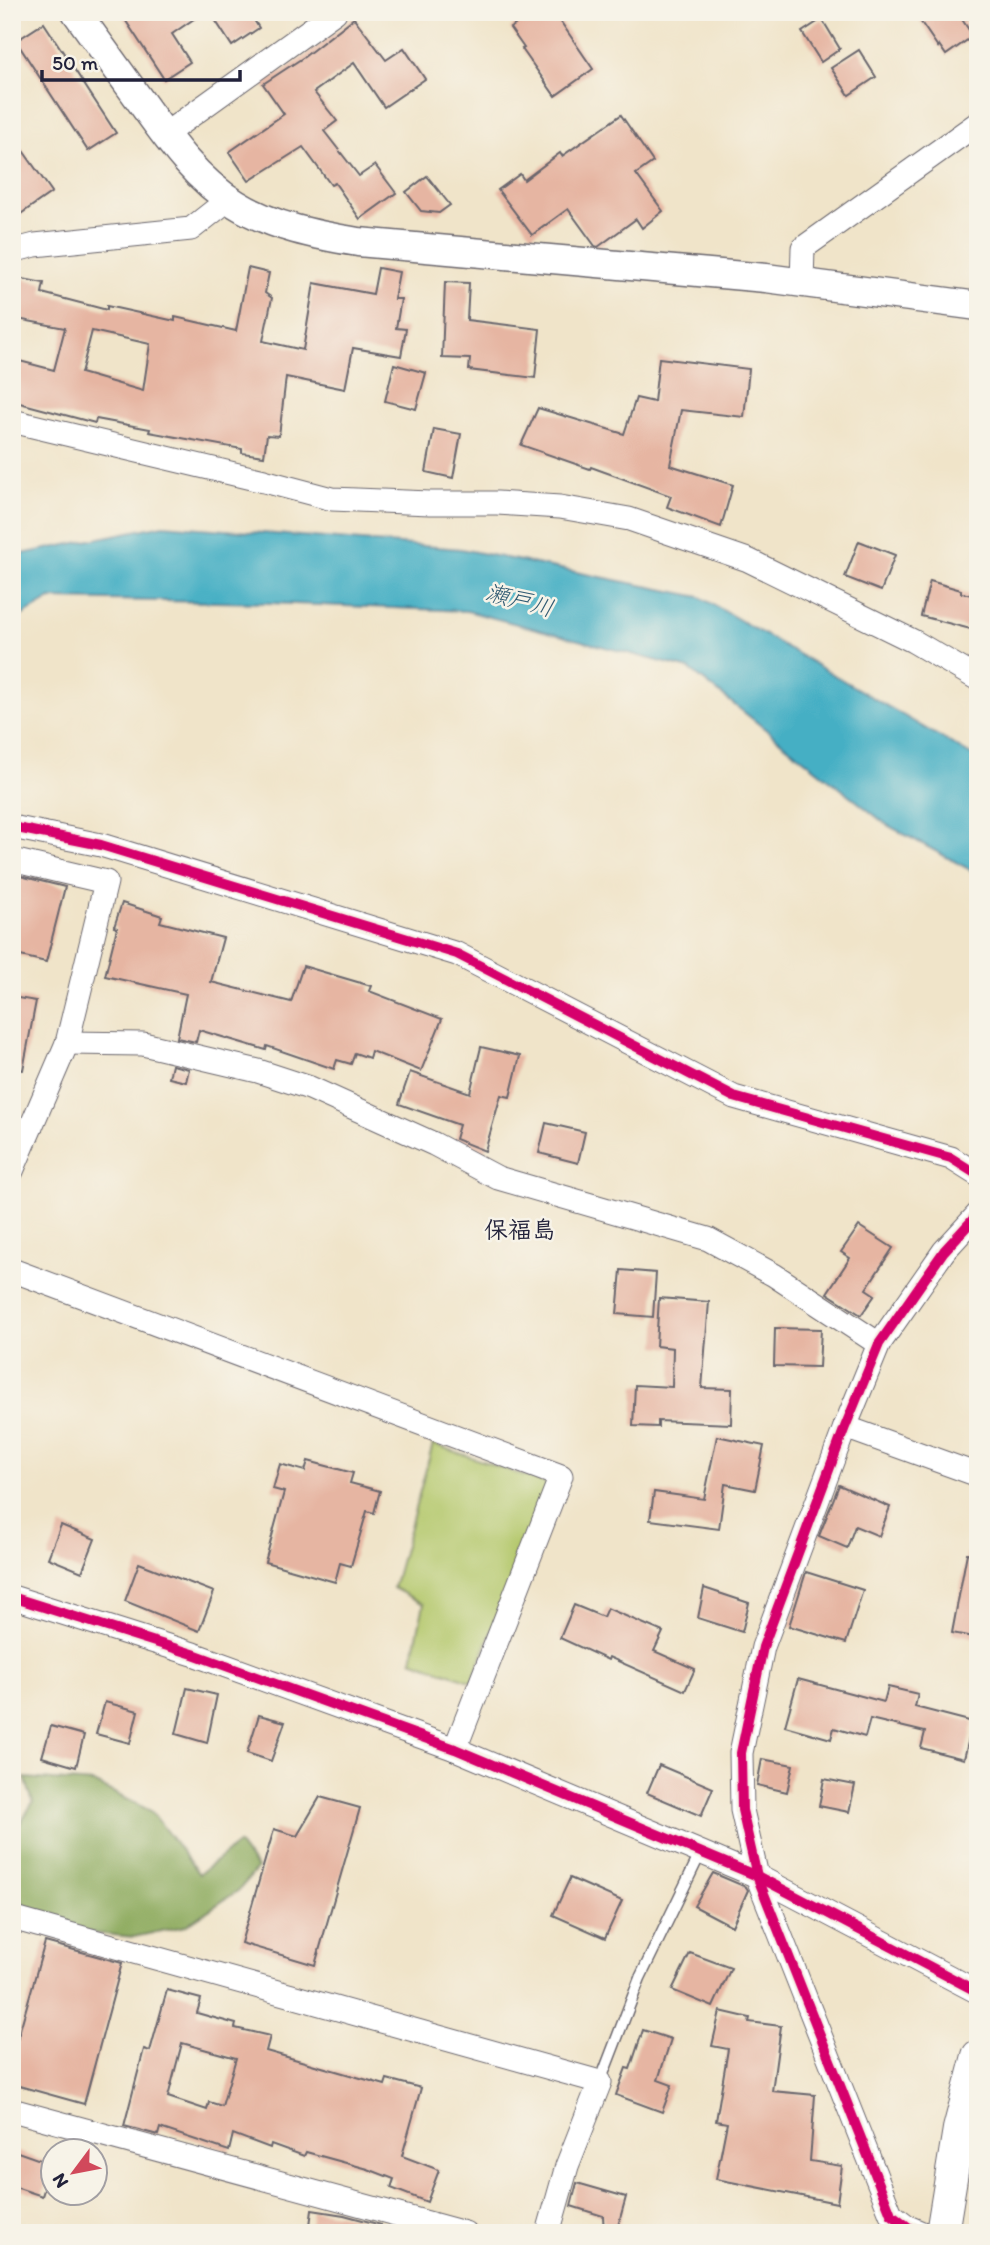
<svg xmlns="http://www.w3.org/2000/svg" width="990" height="2245" font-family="Itim,'Klee One',sans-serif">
<rect width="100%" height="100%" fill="#f7f3e8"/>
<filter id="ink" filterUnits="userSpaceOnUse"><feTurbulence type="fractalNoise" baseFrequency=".0143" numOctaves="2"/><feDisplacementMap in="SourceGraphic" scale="14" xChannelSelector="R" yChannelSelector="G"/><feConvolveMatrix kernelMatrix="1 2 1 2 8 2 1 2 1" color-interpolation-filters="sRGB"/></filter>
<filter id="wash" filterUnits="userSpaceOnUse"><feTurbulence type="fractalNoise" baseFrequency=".00686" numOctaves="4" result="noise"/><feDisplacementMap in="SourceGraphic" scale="28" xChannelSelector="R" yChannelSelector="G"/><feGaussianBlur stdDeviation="1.57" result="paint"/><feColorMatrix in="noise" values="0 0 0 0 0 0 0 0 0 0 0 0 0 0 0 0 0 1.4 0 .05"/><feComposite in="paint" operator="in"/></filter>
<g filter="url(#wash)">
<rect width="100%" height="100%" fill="#f0e4c9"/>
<!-- green -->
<path fill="#b4c86c" stroke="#6b7554" stroke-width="2" d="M433,1444L548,1484L472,1682L412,1660L424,1604L393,1588Z"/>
<!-- forest -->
<path fill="#8fac60" stroke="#58674e" stroke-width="2" d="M25,1778L94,1783L151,1811L199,1874L238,1844L257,1869L239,1890L185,1926L134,1937L70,1931L25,1907L12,1879V1837L33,1802Z"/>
<!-- water -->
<path fill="#45afc4" stroke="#346880" stroke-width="2" d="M163,525L461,549L700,597L978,759V874L887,825L689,669L467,611L270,603L51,599L12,621V556Z"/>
<g id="blocks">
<!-- building -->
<g fill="#e6b5a2" fill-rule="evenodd">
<path d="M120,12H204L172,34L190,62L164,79Z"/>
<path d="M210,12H249L259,28L232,46Z"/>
<path d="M505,12H554L593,69L555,96L522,49L524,48L510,28L515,25Z"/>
<path d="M914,12H957L973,36L946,55L939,45L938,47Z"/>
<path d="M354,18L386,60L404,48L425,79L384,107L354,63L314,92L337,121L324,131L359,176L375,165L396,193L360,219L335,183L331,185L303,147L249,181L229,152L284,114L263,84L304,57Z"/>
<path d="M822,19L840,49L821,62L802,32Z"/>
<path d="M44,23L116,133L88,151L16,41Z"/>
<path d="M859,50L876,77L849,95L831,68Z"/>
<path d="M621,115L653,162L636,174L663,211L642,228L636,219L598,247L595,246L568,209L532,235L498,190L520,174L524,180L560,153L562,156Z"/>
<path d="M12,135L52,192L12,220Z"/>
<path d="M427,176L450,205L439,213L421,211L406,192Z"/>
<path d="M248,268L269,273L265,293L272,298L263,341L303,350L314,283L373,294L378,268L399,272L394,299H401L396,328L406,329L401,356L353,348L345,389L286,377L279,436L267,435L264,456L242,453V449L149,432L150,429L96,419L95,423L12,401V359L54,370L65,328L12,318V277L44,283L42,293L107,310V306L175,321V317L236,331ZM92,331L150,344L143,391L81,373Z"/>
<path d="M445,282L469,283L467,320L540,329L535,378L469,370L470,359L442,358Z"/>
<path d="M659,358L749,369L744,417L681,410L670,465L733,485L721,527L667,507L671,496L591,467L590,469L521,445L538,408L624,434L636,398L654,402Z"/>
<path d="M394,364L426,373L416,409L385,401Z"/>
<path d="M434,429L461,434L453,478L426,472Z"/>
<path d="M859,541L895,555L881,591L845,577Z"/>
<path d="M930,581L961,590V593L978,596V631L921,616Z"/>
<path d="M12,874L65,887L46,962L12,954Z"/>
<path d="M122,903L162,916L160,922L223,938L211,982L291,1002L303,966L371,986L369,991L442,1019L421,1071L371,1051L369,1058L355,1053L351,1064L337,1060L334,1069L267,1046L266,1050L199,1030L196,1042L177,1038L186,994L105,976L117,928L114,927Z"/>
<path d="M12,997L36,1001L23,1070L12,1069Z"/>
<path d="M481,1047L520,1056L510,1097L501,1095L485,1151L455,1139L459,1125L399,1104L410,1072L470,1093Z"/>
<path d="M172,1065L189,1069L186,1082L169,1078Z"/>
<path d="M546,1123L585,1132L578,1163L539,1153Z"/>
<path d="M859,1226L893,1248L866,1289L875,1295L861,1315L827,1293L850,1258L841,1252Z"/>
<path d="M621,1270L656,1273L653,1317L617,1314Z"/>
<path d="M659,1298L709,1302L702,1388L732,1389L731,1424L658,1421V1427L633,1426L635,1385L672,1387L673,1348L656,1346Z"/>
<path d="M775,1328L821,1329L819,1367L774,1366Z"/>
<path d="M717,1436L764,1446L755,1490L725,1484L719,1529L650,1520L654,1492L704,1499Z"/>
<path d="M308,1461L353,1473L350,1483L380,1491L374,1513L367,1511L351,1566L340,1563L335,1582L265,1562L284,1492L273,1489L280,1464L305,1471Z"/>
<path d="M839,1485L890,1507L879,1536L855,1526L847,1548L819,1536Z"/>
<path d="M61,1525L95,1539L82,1572L48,1558Z"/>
<path d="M967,1553L978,1554V1638L952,1633Z"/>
<path d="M139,1563L214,1592L199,1631L125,1601Z"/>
<path d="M806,1572L863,1590L846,1643L789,1626Z"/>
<path d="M704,1588L749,1603L742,1632L698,1618Z"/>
<path d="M574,1605L603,1617L607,1608L663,1632L654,1651L695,1669L685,1691L609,1657L608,1660L560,1638Z"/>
<path d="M798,1679L884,1702L888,1687L918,1694L915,1707L973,1722L964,1759L921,1748L925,1732L870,1719L865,1737L834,1728L831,1739L785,1726Z"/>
<path d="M187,1688L217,1695L207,1743L176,1734Z"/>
<path d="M105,1702L138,1711L130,1743L96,1734Z"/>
<path d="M259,1715L285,1722L271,1761L247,1753Z"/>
<path d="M51,1726L84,1735L76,1767L42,1757Z"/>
<path d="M762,1759L793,1765L787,1792L757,1785Z"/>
<path d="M659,1765L713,1788L701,1816L647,1793Z"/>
<path d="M824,1779L855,1785L849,1812L819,1806Z"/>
<path d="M320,1797L360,1808L315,1965L241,1943L274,1829L297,1836Z"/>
<path d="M713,1873L746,1887L748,1890L732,1926L694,1906Z"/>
<path d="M570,1878L622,1901L605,1938L553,1915Z"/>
<path d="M45,1942L122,1963L84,2104L12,2084V2058Z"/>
<path d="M690,1953L731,1968L713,2007L672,1990Z"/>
<path d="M167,1990L201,1999L197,2013L236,2024L235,2028L270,2036L266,2051L385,2085L387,2079L421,2088L402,2156L439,2170L427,2202L391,2188L394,2179L368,2169L306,2152L304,2156L271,2144L270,2148L233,2134L229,2151L160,2128L158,2135L124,2126L144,2049L150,2051ZM182,2043L236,2058L222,2106L209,2102L207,2110L168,2097Z"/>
<path d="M720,2011L750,2018L749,2022L781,2026L772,2091L815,2095L810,2161L842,2166L837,2203L716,2179L727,2123L716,2121L728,2049L712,2046Z"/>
<path d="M643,2030L671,2039L658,2080L672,2085L662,2112L616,2095L626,2068L630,2069Z"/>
<path d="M12,2150L52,2164L42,2196L12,2186Z"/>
<path d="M577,2183L626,2197L616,2233H604L603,2216L571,2206Z"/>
<path d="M312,2210L344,2215L381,2225L380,2233H309Z"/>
</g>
</g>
</g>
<g filter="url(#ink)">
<use href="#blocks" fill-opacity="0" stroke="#6a666d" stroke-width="2"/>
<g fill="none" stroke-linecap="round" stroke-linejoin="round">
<!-- service casing -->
<g stroke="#6a666d" stroke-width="13">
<g id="service">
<path d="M967,13L968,12"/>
<path d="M600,2082L640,1978L701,1852"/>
</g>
</g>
<!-- minor casing -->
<g stroke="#6a666d" stroke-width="25">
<g id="minor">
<path d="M164,135L335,12"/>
<path d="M12,251L35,245L191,229L229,199"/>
<path d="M802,283L803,248L978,123"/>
<path d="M12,421L264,481L332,499L430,503H497L560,507L629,519L748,560L913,641L978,679"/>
<path d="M12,827L101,845L457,954L734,1097L951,1158L978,1175"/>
<path d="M12,860L106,882L67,1043L12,1171"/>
<path d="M67,1043L143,1044L258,1071L310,1088L434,1144L498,1178L708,1239L774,1275L879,1344"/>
<path d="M12,1270L561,1476L455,1749"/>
<path d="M845,1427L978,1475"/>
<path d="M12,1597L193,1654L455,1749L757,1876L978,1992"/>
<path d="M12,1918L600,2082L567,2166L548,2233"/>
<path d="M12,2110L465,2233"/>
<path d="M922,2233L908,2227L891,2214L757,1876L742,1810L741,1753L763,1647L845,1427L879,1344L944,1251L978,1214"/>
</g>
</g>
<!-- tertiary casing -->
<g stroke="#6a666d" stroke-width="31">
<path id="tertiary" d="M76,12C97,41 118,70 139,99C167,138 195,179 236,204C273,227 316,235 358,242L766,278L978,306"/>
</g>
<!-- secondary casing -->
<g stroke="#6a666d" stroke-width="34">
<path id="secondary" d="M942,2233L959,2129L978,2056"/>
</g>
<!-- service -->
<use href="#service" stroke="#fff" stroke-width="10"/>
<!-- minor -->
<use href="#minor" stroke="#fff" stroke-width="23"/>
<!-- tertiary -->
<use href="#tertiary" stroke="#fff" stroke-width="28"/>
<!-- secondary -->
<use href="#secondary" stroke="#fff" stroke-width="32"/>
<!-- cycleway casing -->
<g stroke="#f7f3e8" stroke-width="15">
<g id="cycleway">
<path d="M12,827L101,845L457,954L734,1097L951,1158L978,1175"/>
<path d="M12,1597L193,1654L455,1749L757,1876L978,1992"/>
<path d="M922,2233L908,2227L891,2214L757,1876L742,1810L741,1753L763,1647L845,1427L879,1344L944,1251L978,1214"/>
</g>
</g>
<!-- cycleway -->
<use href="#cycleway" stroke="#d6006c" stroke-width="10"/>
</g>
</g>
<g text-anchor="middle" stroke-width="5" stroke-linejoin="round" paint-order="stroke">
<!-- water labels -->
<g font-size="23" font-style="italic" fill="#305a72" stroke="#f7f3e8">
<text transform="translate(520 600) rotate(15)" y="8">瀬戸川</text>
</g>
<!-- quarter labels -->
<g font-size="24" font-weight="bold" fill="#22223b" stroke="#f7f3e8">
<text x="520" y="1238">保福島</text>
</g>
</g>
<!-- margin -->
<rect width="990" height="2245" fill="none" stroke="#f7f3e8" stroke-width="42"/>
<!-- north arrow -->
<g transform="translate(74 2172) rotate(238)"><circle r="33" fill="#f7f3e8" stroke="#a29fa3" stroke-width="2"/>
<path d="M0-5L12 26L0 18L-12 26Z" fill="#d1495b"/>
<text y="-10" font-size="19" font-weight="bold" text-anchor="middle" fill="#22223b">N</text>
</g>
<!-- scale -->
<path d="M42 70v10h198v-10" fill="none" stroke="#22223b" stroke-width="3.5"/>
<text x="52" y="70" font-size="21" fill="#22223b" stroke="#f7f3e8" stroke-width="5" paint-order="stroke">50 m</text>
</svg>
